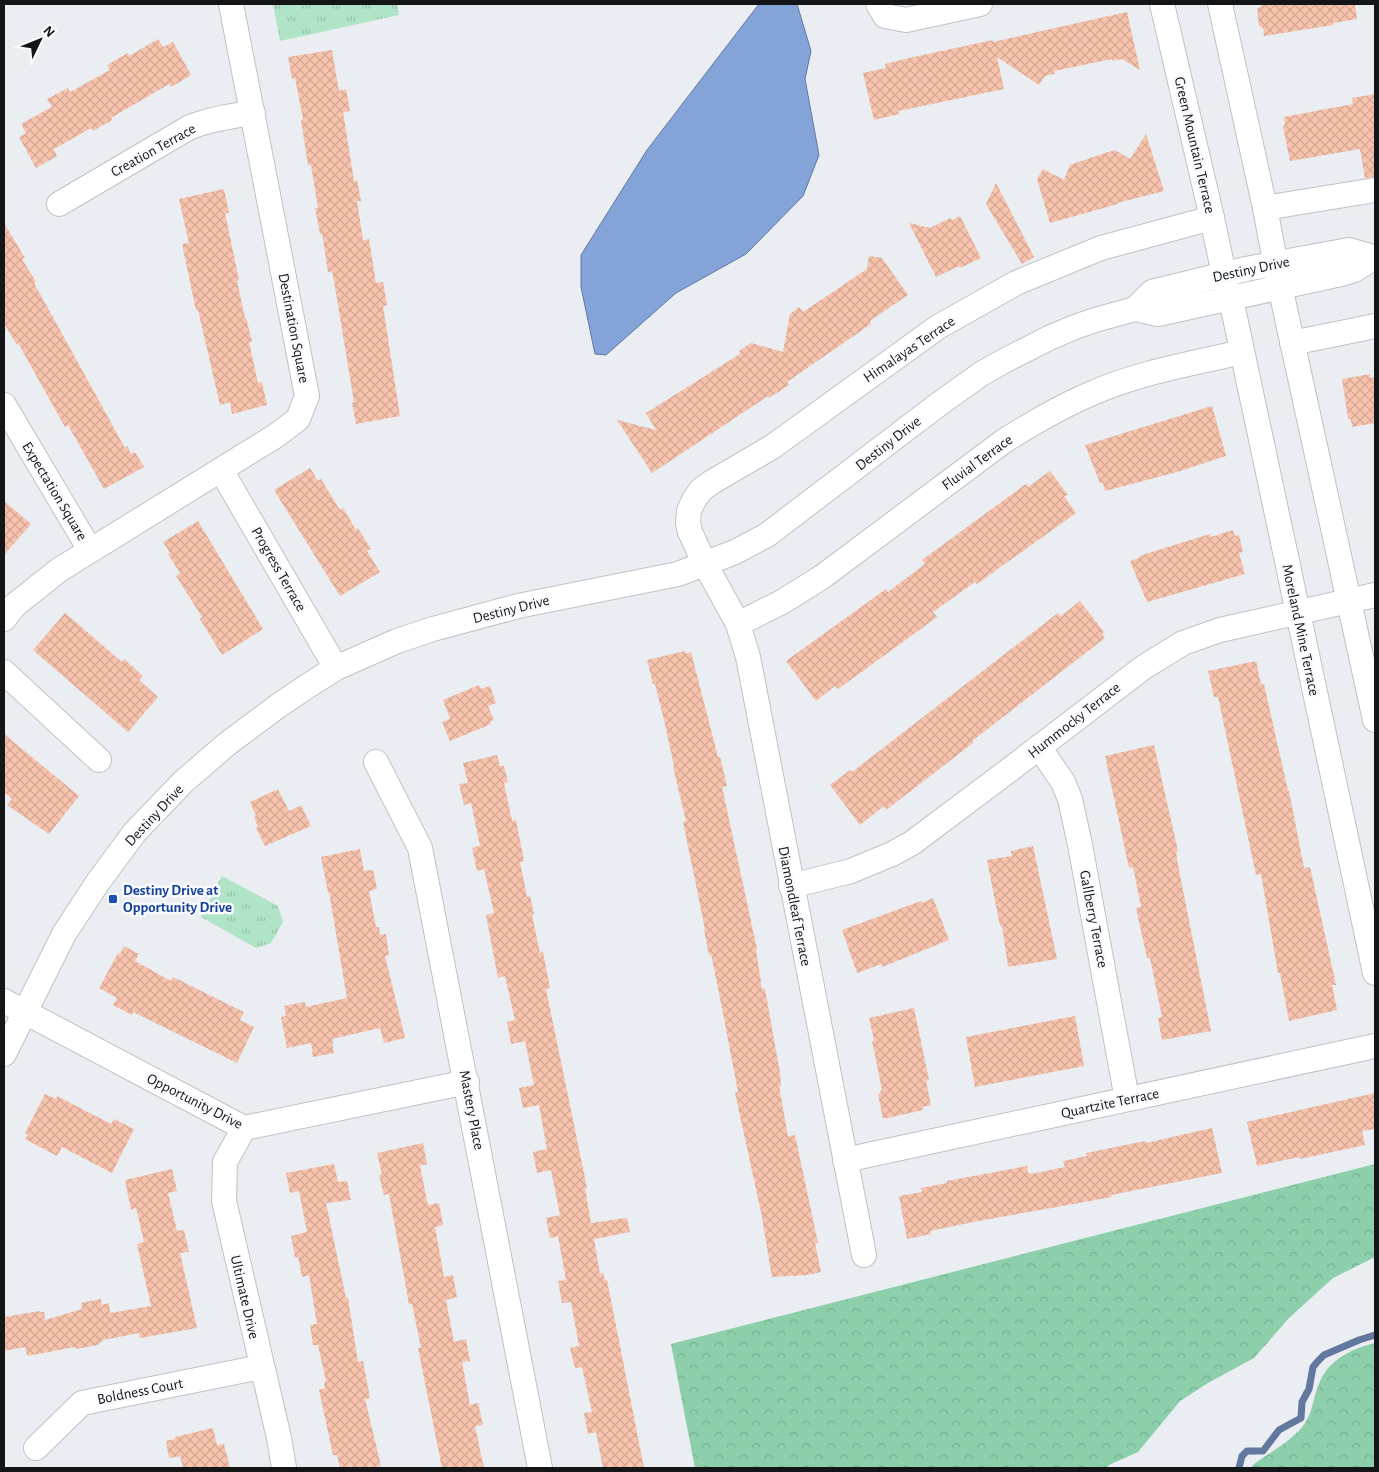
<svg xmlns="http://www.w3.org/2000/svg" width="1379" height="1472" font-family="'Alegreya Sans',sans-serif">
<defs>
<pattern id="grass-tufts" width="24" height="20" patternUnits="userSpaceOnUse" patternTransform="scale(1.25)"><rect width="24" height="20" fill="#b0e4c6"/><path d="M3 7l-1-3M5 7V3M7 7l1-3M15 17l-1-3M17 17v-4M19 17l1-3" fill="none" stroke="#96c3a9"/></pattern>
<pattern id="forest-crowns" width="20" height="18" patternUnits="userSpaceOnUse" patternTransform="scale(1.25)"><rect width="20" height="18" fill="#8ccfaa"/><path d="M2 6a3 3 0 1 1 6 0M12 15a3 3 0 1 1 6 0" fill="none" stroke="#78b192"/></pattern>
<pattern id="building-cross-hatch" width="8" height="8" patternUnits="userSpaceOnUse" patternTransform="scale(1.25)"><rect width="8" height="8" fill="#f8c3ad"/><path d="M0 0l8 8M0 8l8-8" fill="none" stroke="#d4a794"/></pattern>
</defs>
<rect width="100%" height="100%" fill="#eaedf1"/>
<!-- grass -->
<g fill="url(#grass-tufts)">
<path d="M273,4H397L399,15L280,41Z"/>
<path d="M222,876L278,906L283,922L271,943L256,948L201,917Z"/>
</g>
<!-- forest -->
<g fill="url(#forest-crowns)">
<path d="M1375,1164V1257L1333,1278L1289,1318L1254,1358L1208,1383L1180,1401L1138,1452L1111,1464L1105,1468H695L671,1344Z"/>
<path d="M1375,1343V1468H1251L1254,1464C1269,1453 1295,1439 1305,1423C1313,1411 1313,1397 1319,1384C1328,1360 1351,1349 1375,1343Z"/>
</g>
<!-- water -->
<path fill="#84a3d8" stroke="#62789e" d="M759,4H797L811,51L805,79L819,155L803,196L746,254L676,293L606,355L595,354L581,287V255L647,150Z"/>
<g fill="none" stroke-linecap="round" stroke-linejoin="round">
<!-- stream -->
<path stroke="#62789e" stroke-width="7" d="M1239,1468L1242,1456L1247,1451H1263L1279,1430L1301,1418L1302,1402L1309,1389L1313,1367L1318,1361L1324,1355L1359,1340L1375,1335"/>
</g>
<!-- building -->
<g fill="url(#building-cross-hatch)">
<path d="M1264,4H1355L1357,19L1333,23V25L1264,36L1263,28L1259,26L1257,9Z"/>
<path d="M1127,12L1140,70L1122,59L1112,61V59L1054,71L1055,74L1045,76L1039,85L997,57L1004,89L898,111L899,114L874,120L863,73L886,68L885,64L909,58L993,40V42Z"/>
<path d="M158,39L163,47L173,42L191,75L171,87L169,84L111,118L112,120L93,131L91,128L54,149L57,156L36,168L19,137L26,133L21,124L52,107L47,99L68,88L70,92L110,70L107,65L128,53L129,56Z"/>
<path d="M332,50L339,91L346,89L350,111L343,112L354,181L357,180L361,201H357L363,240L369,239L376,283L383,282L387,305L383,306L400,416L356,424L352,403L354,402L336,293L332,271L328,272L322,233L320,234L315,208H318L311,165H308L301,120L303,119L295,78L292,79L288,57Z"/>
<path d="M1375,94V177L1365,178L1360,149L1290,161L1283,127L1285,124L1284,117L1353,104L1352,98Z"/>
<path d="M1146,134L1164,191L1117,203L1118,204L1050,223L1037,179L1043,169L1064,180L1070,165L1090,158L1115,150L1130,159Z"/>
<path d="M996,183L1034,257L1022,264L986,204Z"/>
<path d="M224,189L229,213H225L239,280L237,281L245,318H246L252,341L249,342L258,383L262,382L267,405L232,414L230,402L220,405L198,310H196L182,244L189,243L179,199Z"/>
<path d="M960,216L981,258L960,268L959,266L936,277L909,223L930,228L950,218L952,220Z"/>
<path d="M4,223L25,258L22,259L36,282L34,283L125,448L127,446L131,454L135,452L144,467L104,489L68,425L65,427L18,343L16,344L4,323Z"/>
<path d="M869,256L882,258L908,295L870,321L871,324L787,382L789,385L769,398L768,396L652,473L617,420L656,430L646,413L740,354L739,351L751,343L783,352L790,314L799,307L803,312L867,269Z"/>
<path d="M1370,374V378L1375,377V423L1352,427L1351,420L1348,418L1342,379Z"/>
<path d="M1212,406L1226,456L1177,472L1105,491L1103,483H1100L1085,445Z"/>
<path d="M310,468L318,481L321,479L340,510L343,508L356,530L358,528L371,549L367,551L380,572L340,596L274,490Z"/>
<path d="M1050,471L1068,495L1064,496L1076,513L977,584L975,582L933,612L937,617L918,631L838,689L835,686L816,701L786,661L886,589L888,592L925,564L922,560L1026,484L1028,487Z"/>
<path d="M4,501L31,524L4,555Z"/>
<path d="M198,521L263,629L222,655L200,619L202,617L176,576L180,573L168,554L170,553L163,542Z"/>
<path d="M1233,530L1235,536L1239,535L1243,552L1239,553L1245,574L1147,602L1130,561L1139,558V556L1210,534L1211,537Z"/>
<path d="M1080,601L1104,632L1102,634L1105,638L972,741L973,743L886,810L884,806L860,825L830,785L850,770L852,772L1058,613L1061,616Z"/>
<path d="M65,613L122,662L124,659L143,676L139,680L158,697L128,732L33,650Z"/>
<path d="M685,651L686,654L691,652L718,757H720L727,786L722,787L757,949L756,950L762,989H765L780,1073L781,1086H779L788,1136L795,1135L818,1243H815L821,1272L807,1275L772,1277L761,1212L735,1093L738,1092L722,1008L711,954L709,955L704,930L705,929L683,822L686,821L673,767L674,766L665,724L655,684H653L647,660Z"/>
<path d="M1256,661L1261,684H1264L1288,791H1289L1304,868L1310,867L1336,985H1332L1337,1010L1289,1021L1280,973H1278L1261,874L1256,875L1218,697H1214L1208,671Z"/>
<path d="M479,685L481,689L490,686L496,703L488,706L494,720L490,721L491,724L450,741L442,722L450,719L443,700Z"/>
<path d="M4,734L79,796L49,834L7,805L12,799L4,792Z"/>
<path d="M1154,745L1178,851L1176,852L1179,870L1211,1031L1162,1040L1158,1018L1162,1017L1150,958H1147L1136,908L1141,907L1133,867L1129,868L1105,756Z"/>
<path d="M497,755L500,766H504L508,782L504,783L512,821L516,820L524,861L520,862L527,897L530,896L534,914L532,915L540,953L543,952L550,988L546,989L587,1188H585L591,1223L627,1218L630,1232L594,1239L600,1274L603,1273L605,1280H607L644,1468H603L596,1432L588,1434L584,1413L592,1412L582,1367L575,1368L570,1348L579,1346L571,1302L562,1303L558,1281L566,1280L558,1236L550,1238L546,1218L560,1215L551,1170L537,1173L533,1152L547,1149L539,1105L523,1108L519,1088L534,1085L525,1041L511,1044L507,1022L515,1020L505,976L498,978L486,915L494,913L484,869L477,871L472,848L480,846L471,803L464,805L459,784L468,783L463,763Z"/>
<path d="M278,789L289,811L301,805L311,826L265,846L256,828L258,827L254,817L256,816L250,802Z"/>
<path d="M1033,846L1057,959L1008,967L1002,926H1000L987,860L1012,856L1011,851Z"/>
<path d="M360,849L364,871L373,870L377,889L369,891L376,927H379L380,935L386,934L389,955L385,956L405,1038L384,1043L380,1028L332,1039L334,1053L313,1057L311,1043L287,1048L281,1017L286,1016L284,1006L305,1002L306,1007L347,998L329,892H328L321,857Z"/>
<path d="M933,898L949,940L882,967L881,964L857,973L842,930L921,901L922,903Z"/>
<path d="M124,946L139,954L135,961L171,981L173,977L244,1012L240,1020L254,1027L237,1063L133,1012L132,1015L113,1005L117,998L99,988L118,953L120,954Z"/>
<path d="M914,1008L929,1080L926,1081L931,1105L922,1107L923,1110L883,1119L878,1094L881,1093L880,1091L882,1090L872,1041L874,1040L869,1018Z"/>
<path d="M1075,1016L1084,1066L975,1087L966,1037Z"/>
<path d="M1375,1093V1129L1362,1131L1365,1145L1300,1159L1299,1157L1257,1166L1247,1122Z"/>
<path d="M45,1094L56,1099L57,1096L111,1124L114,1119L134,1129L112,1173L62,1147L57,1156L25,1139L28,1135L25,1133Z"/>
<path d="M1212,1128L1222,1173L1111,1195L1112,1197L973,1222L930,1231L931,1234L907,1239L899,1196L922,1192L921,1188L947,1183V1181L1027,1166L1028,1173H1031V1174L1065,1167L1063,1161L1087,1156L1086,1153L1145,1141L1146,1143Z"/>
<path d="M423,1143L427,1164L420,1166L428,1205L439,1203L443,1225L435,1227L444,1277L453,1275L457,1297L446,1300L454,1342L466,1339L470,1361L462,1362L470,1405L478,1403L483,1425L475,1426L484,1468H442L418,1348H421L412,1304H409L389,1194L384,1195L379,1175L382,1174L377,1153Z"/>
<path d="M334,1164L338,1182L347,1181L351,1200L326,1203L346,1298H348L358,1362L363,1361L370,1398L365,1399L381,1466L370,1468H340L337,1455H333L319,1390L325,1388L324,1382L326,1381L318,1345H313L310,1325L317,1324L309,1275L302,1277L298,1257H295L291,1236L307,1232L299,1191L290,1193L286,1173Z"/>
<path d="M172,1169L177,1191L168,1193L177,1231L184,1230L189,1252L180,1253L197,1328L140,1338L139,1333L103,1340L98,1345L76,1349L75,1347L27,1356L25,1347L4,1351V1317L40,1311V1312H44L45,1320L82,1309L81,1303L101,1299L102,1305L109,1303L110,1313L151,1306L137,1244L144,1242L136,1208L131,1210L125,1180Z"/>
<path d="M213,1428L217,1445L224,1444L230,1468H183L180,1456L169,1458L166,1441L175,1439V1437Z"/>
</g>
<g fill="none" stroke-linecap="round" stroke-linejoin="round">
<!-- minor casing -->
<g stroke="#c0c2c6" stroke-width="26">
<g id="minor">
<path d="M878,4L885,16L906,20L980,4"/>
<path d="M1162,4L1212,218L1229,298L1234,313L1375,973"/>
<path d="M1220,4L1265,208L1278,277L1375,720"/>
<path d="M59,204L190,127C211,119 230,116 253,113"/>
<path d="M1265,208L1375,190"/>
<path d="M1135,309L1152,292L1246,269L1349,250L1373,257"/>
<path d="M1292,343L1375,326"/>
<path d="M4,405L90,550"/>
<path d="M221,470L336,668"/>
<path d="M4,619L15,605L59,570L277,435L298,419L307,396L231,4"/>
<path d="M738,624L782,602L822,577L1004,441C1031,424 1058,408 1088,395C1136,373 1190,364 1242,352"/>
<path d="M4,672L99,760"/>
<path d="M1039,747L1063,782L1070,799L1080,845L1127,1099"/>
<path d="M376,762L420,848L540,1468"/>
<path d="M791,886L851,871L892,854L912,843L1012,768L1144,667L1183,643L1220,630L1375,595"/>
<path d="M4,1001L244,1128L467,1082"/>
<path d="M4,1054L64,934L98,882L135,832L183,782L227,744L278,706L306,687L336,668L397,641L433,629L518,606L678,574L735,552L767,535L939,404L981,374L1002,362L1049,338L1075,327L1095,320L1135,309L1158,314L1341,274L1354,270L1375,257"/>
<path d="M244,1128L225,1162L224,1201L279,1438L284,1468"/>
<path d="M845,1160L1375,1046"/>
<path d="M864,1255L748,657L738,624L705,564L690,532L688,523L689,511L694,500L701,490L712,482L772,447L938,327L1016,283L1101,248L1212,218"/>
<path d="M36,1448L82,1403L261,1367"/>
</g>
</g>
<!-- minor -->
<use href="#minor" stroke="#fff" stroke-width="24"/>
</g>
<!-- markers -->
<rect fill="#1a4fb4" stroke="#f8fafe" stroke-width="2" x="108" y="894" width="10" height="10" rx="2.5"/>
<g text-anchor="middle" stroke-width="5" stroke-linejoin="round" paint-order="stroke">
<!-- street labels -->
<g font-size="15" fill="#141517" stroke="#f8fafe">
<text transform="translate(1195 145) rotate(77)" y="5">Green Mountain Terrace</text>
<text transform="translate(153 150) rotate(-29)" y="5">Creation Terrace</text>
<text transform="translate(1251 269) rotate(-12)" y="5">Destiny Drive</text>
<text transform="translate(294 328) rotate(79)" y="5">Destination Square</text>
<text transform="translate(909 349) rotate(-34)" y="5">Himalayas Terrace</text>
<text transform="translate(888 443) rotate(-38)" y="5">Destiny Drive</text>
<text transform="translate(977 462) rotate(-36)" y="5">Fluvial Terrace</text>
<text transform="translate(55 491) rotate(59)" y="5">Expectation Square</text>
<text transform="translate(279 569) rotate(60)" y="5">Progress Terrace</text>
<text transform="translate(511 609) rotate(-14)" y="5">Destiny Drive</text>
<text transform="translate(1301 630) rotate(78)" y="5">Moreland Mine Terrace</text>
<text transform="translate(1074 720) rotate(-38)" y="5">Hummocky Terrace</text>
<text transform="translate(154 815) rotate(-47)" y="5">Destiny Drive</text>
<text transform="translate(795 906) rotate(79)" y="5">Diamondleaf Terrace</text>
<text transform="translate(1094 919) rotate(79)" y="5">Gallberry Terrace</text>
<text transform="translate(195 1101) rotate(27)" y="5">Opportunity Drive</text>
<text transform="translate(1110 1103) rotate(-12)" y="5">Quartzite Terrace</text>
<text transform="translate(472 1110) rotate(79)" y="5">Mastery Place</text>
<text transform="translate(245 1297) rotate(77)" y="5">Ultimate Drive</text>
<text transform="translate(140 1391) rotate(-11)" y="5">Boldness Court</text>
</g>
<!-- transit labels -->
<g font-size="15" font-weight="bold" fill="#164399" stroke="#f8fafe" text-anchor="start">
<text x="123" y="895">Destiny Drive at<tspan x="123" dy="17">Opportunity Drive</tspan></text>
</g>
</g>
<!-- border -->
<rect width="1379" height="1472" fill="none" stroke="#141517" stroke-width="10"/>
<!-- north arrow -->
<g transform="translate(40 40) rotate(47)" stroke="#f8fafe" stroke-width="4" paint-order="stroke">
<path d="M0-4L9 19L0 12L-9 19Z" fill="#141517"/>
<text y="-8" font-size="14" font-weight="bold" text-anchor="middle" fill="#141517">N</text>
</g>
</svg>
